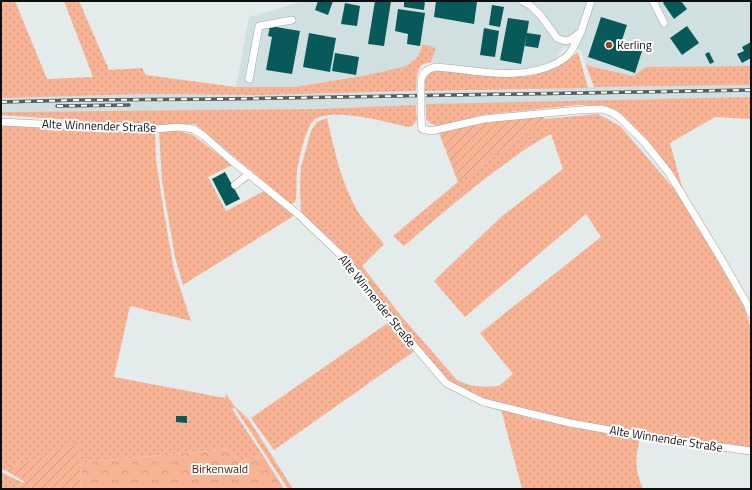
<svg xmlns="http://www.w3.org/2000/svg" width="752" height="490" font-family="'Titillium Web',sans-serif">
<defs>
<pattern id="grass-dots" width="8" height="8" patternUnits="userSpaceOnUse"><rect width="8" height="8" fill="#f8b394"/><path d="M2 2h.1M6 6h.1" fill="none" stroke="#d3997f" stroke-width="1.8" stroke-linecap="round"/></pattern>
<pattern id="forest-crowns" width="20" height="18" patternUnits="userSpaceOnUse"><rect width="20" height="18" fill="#f8b394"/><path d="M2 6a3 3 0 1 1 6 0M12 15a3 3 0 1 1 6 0" fill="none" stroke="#d3997f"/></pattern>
<pattern id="garden-furrows" width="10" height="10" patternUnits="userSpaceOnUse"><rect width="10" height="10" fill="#f8b394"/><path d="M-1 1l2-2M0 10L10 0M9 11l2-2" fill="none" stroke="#d3997f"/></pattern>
</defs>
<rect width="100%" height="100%" fill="#e4ebeb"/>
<!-- built -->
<g fill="#d0e0e0">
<path d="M298,1H751V66L646,67L633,76L586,65L581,50L563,47L556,60L542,66L519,70H497L431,62L436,48L423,44L418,57L408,65L399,68L362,76L295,87H236L249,17L298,3Z"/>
<path d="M751,85V97L416,105L315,109L1,112V98L149,94L261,95L524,90L594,87Z"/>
</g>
<!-- grass -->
<g fill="url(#grass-dots)">
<path d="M1,1H15L47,79L93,77L64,1H79L109,70L142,68L146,75L236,87H295L362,76L399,68L408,65L418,57L423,44L436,48L431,62L421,65L417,74L416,91L261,95L149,94L1,98Z"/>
<path d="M578,52L588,88L425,91C424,76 427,72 442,70C467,73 497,79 522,77C539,76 565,63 578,52Z"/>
<path d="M586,65L633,76L646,67L751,66V85L594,87Z"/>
<path d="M751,97V119L715,117L670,143L683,190L618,113L608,106L577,105L482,115L438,127L430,123L426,119V104Z"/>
<path d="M416,105L417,120L412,126L409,127C397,125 385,121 373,119C359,116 328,111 315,119C306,125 299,159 297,171C296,180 297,189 296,198L295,202L291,204L195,124L153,126L1,115V112L315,109Z"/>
<path d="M598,114L620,126L681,197L743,305L751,328V450L602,427L507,406L473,394L448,382L419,349L349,260L301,213L300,188L301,167L311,131L317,122L327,118C334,149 341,182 357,210C364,222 376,233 384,244L362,266L402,317L457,380C474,388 481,387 499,386L513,374L480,333L601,237L586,214L465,317L434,281L502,216L563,169L551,134C533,143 517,155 502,166C468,191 436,218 404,246L393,236L458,182L545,119Z"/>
<path d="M1,125L92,130L155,132L156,159L163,207L174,270L191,321L130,306L114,377L225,398L226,394L235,407L239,410L249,420L293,489H288L235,408L232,409L262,454L239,462L230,449L97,461L80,463L78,443L5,470H1Z"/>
<path d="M159,131H179L193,135L232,165L208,177L226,211L266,190L295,215L183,285L175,257L162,181Z"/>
<path d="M392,320L416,350L274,450L251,418Z"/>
<path d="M501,409L533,419L640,439C635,458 635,470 643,489H522Z"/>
<path d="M1,472L23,483L11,489H1Z"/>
</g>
<!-- forest -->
<path fill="url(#forest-crowns)" d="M230,449L239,462L262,454L284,489H81L80,463L97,461Z"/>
<!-- garden -->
<g fill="url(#garden-furrows)">
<path d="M543,116L545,119L458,182L439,133L484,123Z"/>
<path d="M79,442L81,489H11L25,482L5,470Z"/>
</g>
<!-- building -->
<g fill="#07595a">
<path d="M318,1H333L328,15L315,10Z"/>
<path d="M375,1H391L384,46L368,44Z"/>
<path d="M404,1H425L424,10L404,7Z"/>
<path d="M436,1H469L477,2L474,24L434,17Z"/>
<path d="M665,1H681L687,9L674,19L663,3Z"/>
<path d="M345,3L360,6L357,26L341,24Z"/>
<path d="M492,5L504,7L500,27L489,25Z"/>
<path d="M398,9L425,13L420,46L407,44L408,34L395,31Z"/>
<path d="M601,17L627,25L621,43L627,44L626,46L642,51L635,73L588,57Z"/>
<path d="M508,18L529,21L527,33L541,35L538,48L525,46L527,34L521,64L500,60Z"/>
<path d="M270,26L300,31L292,74L266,70L272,37L268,36Z"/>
<path d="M687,26L699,43L682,55L670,38Z"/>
<path d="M484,28L499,31L495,57L480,55Z"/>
<path d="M309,33L336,38L330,72L303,67Z"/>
<path d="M751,42V58L742,63L737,54L744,51L742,47Z"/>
<path d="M709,52L714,62L710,64L705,54Z"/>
<path d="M335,53L359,57L356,75L332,71Z"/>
<path d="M225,172L240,199L226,206L212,179Z"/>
<path d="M176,416H187V423L176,422Z"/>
</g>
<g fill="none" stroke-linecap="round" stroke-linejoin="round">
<!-- minor casing -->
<g stroke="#9ea4a4" stroke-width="8">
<g id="minor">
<path d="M522,1L531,6L541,16L557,38L565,41L570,40L581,32L591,1"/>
<path d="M653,1L664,23"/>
<path d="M249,79L259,26L292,20"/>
<path d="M421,80C423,72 427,69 436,67C475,70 520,82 557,63C561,60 566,58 569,54C574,48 577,39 581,32"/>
<path d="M421,116L422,129L431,131L484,119L579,110L602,109L613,113L619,117L645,143L669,173L723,262L747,304L751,314"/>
<path d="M1,122L120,128L157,129L178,127L193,129L204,136L231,160L299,215L348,262L392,320L446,383L483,402L570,423L643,436L751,451"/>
<path d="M235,185L249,174"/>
</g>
</g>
<!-- minor -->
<use href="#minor" stroke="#fff" stroke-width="7"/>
<!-- rail casing -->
<g stroke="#585c5c" stroke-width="3.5">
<g id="rail">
<path d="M1,102L80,100L223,99L751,90"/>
<path d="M57,106L129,105"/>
</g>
</g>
<!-- rail -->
<use href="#rail" stroke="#fff" stroke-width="2" stroke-dasharray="6" stroke-linecap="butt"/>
<!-- minor-bridge casing -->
<g stroke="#9ea4a4" stroke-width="8" stroke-linecap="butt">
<path id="minor-bridge" d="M421,80V116"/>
</g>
<!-- minor-bridge -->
<use href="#minor-bridge" stroke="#fff" stroke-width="7"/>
</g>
<!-- markers -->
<circle fill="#904825" stroke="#fff" stroke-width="1.5" cx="609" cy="45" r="4"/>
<g text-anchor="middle" stroke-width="4" stroke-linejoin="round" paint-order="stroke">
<!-- poi labels -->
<g font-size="12" fill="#0e1010" stroke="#fff" text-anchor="start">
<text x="617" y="49">Kerling</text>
</g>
<!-- street labels -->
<g font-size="12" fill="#0e1010" stroke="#fff">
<text transform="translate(99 126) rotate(2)" y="4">Alte Winnender Straße</text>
<text transform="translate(377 301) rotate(51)" y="4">Alte Winnender Straße</text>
<text transform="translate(666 439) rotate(9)" y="4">Alte Winnender Straße</text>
</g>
<!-- park labels -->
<g font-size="12" fill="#501b00" stroke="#fff">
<text x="220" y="473">Birkenwald</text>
</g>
</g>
<!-- border -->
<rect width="752" height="490" fill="none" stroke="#0e1010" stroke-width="4"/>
</svg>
